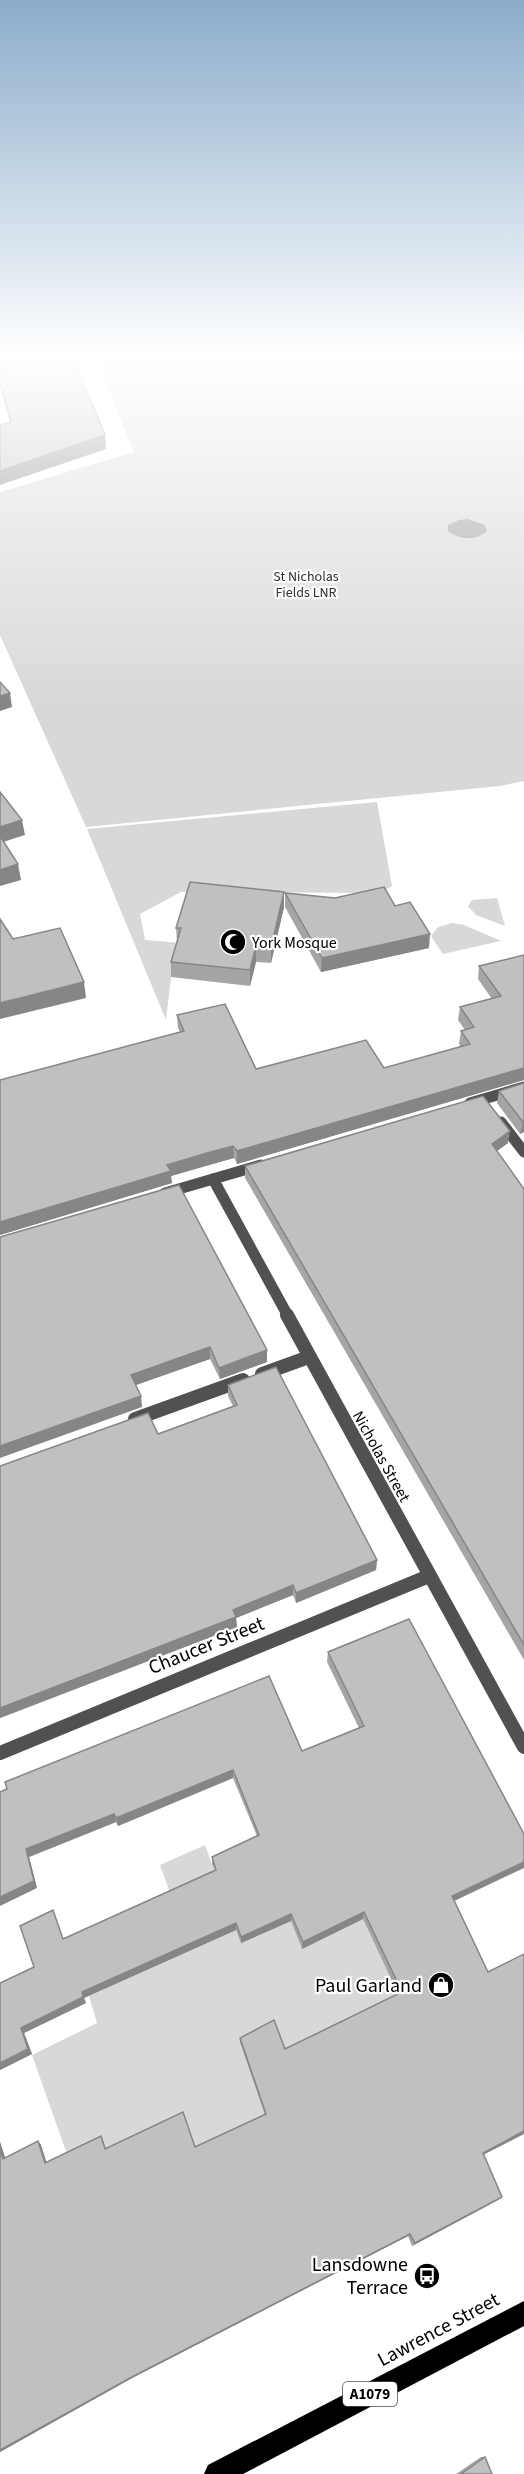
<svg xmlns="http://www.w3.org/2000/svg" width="524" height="2474" font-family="'Source Sans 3',sans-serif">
<rect width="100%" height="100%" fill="#fff"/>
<!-- green -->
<g fill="#d8d8d8">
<path d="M95,356H524V781L500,786L86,827L0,635V492L134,452Z"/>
<path d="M377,802L392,886L380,893L181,892L140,914L145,940L182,943L171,977L166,1020L87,829Z"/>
<path d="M497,898L505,926L476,915L468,906L472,900Z"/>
<path d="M452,923L464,925L501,941L443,954L431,936L438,927Z"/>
<path d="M205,1845L212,1864L291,1921L302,1949L363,1919L418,2037L370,2141L240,2044L288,2178L192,2230L68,2157L32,2055L97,2023L89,1996L184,1953L172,1898L160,1865Z"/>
</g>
<!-- water -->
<path fill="#9f9f9f" d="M468,519L485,525L487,531C476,541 459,540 448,531V525L459,520Z"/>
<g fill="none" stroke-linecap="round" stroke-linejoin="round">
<!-- minor-far1 -->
<g stroke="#515151" stroke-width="11">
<path d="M470,1103L524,1087"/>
<path d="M501,1122L524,1152"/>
<path d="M213,1179L288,1316"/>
<path d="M165,1193L261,1165"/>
</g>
<!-- minor -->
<g stroke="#515151" stroke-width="14">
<path d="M287,1315L524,1747"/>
<path d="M262,1374L309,1357"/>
<path d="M135,1419L243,1380"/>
<path d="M0,1753L429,1576"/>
</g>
<!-- primary -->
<path fill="#000" fill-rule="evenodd" d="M524,2301V2326L243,2474H204L208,2465Z"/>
</g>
<!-- wall -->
<g fill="#a5a5a5">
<path d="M0,356L105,435L106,449L10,422L0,386Z"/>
<path d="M285,893L395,906L429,948L321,972L285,907Z"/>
<path d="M284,907L271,963L256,962L250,986L171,977V962L177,941L176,928Z"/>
<path d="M524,955V1080L237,1164L234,1158L208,1165L171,1176L172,1183L0,1235L180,1032L178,1028L177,1015L256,1069L384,1068L461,1047L459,1044L461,1031L465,1030L458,1020L460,1007L492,999L478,979L479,966Z"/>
<path d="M524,1083V1132L520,1134L497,1103L499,1091Z"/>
<path d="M508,1143L497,1151L524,1189V1660L245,1178V1166Z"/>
<path d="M0,1237L267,1362L220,1379L210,1359L136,1385L142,1407Z"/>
<path d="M228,1385L377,1560L376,1570L296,1603L293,1595L236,1618L237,1627L0,1718V1466L158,1434L233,1406L228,1396Z"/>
<path d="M328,1652L455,1901L483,2154L502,2197L498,2200L412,2246L408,2236L132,2378L0,2452V2142L5,2158L38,2141L41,2145L46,2162L101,2136L103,2140L106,2149L195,2147L265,2115L240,2043V2038L285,2049L398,1994L363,1919L302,1949L291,1921L241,1943L236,1930L84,1998L86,2003L24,2033L32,2054L0,2070L53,1910L63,1939L215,1870L212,1864V1857L257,1836L233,1778L118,1826L116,1822L29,1857L37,1888L0,1792L302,1751L359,1728L327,1662Z"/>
<path d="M481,2457H485L492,2474H456Z"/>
</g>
<!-- shaded-wall -->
<g fill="#868686">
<path d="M105,435L106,449L0,485V471Z"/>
<path d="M10,693L12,707L0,711V696Z"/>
<path d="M22,820L25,835L0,843V827Z"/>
<path d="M18,864L21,880L0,886V870Z"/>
<path d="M284,892V907L271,963V948Z"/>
<path d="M430,934L429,948L321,972L322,958Z"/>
<path d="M256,946V962L250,986V970Z"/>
<path d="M84,982L86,998L0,1019V1003Z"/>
<path d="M524,1068V1080L237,1164V1151Z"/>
<path d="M524,1121V1132L520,1134L523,1122Z"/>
<path d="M510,1131L508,1143L490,1156L492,1144Z"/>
<path d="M233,1146L234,1158L171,1176L172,1183L0,1235V1222L167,1165Z"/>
<path d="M210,1347V1359L133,1386L131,1375Z"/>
<path d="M267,1350V1362L220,1379L219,1368Z"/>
<path d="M141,1396L142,1407L0,1458V1446Z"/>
<path d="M377,1560L376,1570L296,1603V1593Z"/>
<path d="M293,1585V1595L236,1618L237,1627L0,1718V1708L233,1610Z"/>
<path d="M233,1770V1778L118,1826L116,1818Z"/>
<path d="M114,1814L116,1822L29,1857L37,1888L0,1906V1897L26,1849Z"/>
<path d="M524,1862V1868L450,1903L452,1896Z"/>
<path d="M364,1912L363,1919L302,1949L303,1942Z"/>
<path d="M291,1914V1921L241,1943V1937Z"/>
<path d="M236,1923V1930L84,1998L86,2003L24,2033L32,2054L0,2070V2063L21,2028L82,1992Z"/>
<path d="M524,2131V2134L479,2157L483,2153Z"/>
<path d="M38,2141L41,2145L48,2167L45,2163Z"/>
<path d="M0,2142L7,2163L3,2159L0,2151Z"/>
<path d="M502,2197L498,2200L412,2246L415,2243Z"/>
<path d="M410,2234L408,2236L132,2378L0,2452V2450L130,2378Z"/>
</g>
<!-- building -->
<g fill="#c0c0c0" stroke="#868686" stroke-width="1.5">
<path d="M0,356H72L105,435L0,471V425L11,422L0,380Z"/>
<path d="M0,682L10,693L0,696Z"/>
<path d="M0,792L22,820L0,827Z"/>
<path d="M0,836L18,864L0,870Z"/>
<path d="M190,882L284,892L271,948L256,946L250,970L171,962L181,928H176Z"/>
<path d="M384,887L395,906L410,902L430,934L322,958L285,893L335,898Z"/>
<path d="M0,919L13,939L60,928L84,982L0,1003Z"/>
<path d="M524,955V1068L237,1151L233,1146L207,1153L167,1165L171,1171L0,1222V1080L184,1031L177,1015L225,1004L256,1069L366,1040L384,1068L470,1044L461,1031L474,1027L460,1007L501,996L479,966Z"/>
<path d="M524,1083V1121L523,1122L499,1091Z"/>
<path d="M483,1096L510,1131L492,1144L524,1189V1645L245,1166Z"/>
<path d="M179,1185L267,1350L219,1368L210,1347L131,1375L141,1396L0,1446V1237Z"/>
<path d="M276,1367L377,1560L296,1593L293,1585L233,1610L236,1617L0,1708V1466L148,1413L158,1434L237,1405L228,1385Z"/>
<path d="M409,1619L524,1834V1862L452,1896L488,1972L524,1954V2131L483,2153L502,2197L415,2243L410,2234L130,2378L0,2450V2151L3,2159L38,2141L45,2163L101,2136L105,2149L183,2112L195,2147L266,2114L240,2038L274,2020L285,2049L402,1992L364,1912L303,1942L291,1914L241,1937L236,1923L82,1992L83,1997L21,2028L28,2049L0,2063V1983L34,1967L20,1926L53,1910L63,1939L216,1870L212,1857L259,1835L233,1770L116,1818L114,1814L26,1849L34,1881L0,1897V1792L7,1789L5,1782L269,1676L302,1751L364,1726L328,1652Z"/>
<path d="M485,2457L492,2474H461Z"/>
</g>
<!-- sky -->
<linearGradient id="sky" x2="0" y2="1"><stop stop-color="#8baccb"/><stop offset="0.51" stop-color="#fff"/><stop offset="1" stop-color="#fff" stop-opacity="0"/></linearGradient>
<rect width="524" height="703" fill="url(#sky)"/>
<!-- icons -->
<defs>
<g id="mosque-disc" transform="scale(1.35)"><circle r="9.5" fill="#000" stroke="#fff"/><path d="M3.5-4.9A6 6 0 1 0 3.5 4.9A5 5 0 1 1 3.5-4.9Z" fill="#fff"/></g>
<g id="shop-disc" transform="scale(1.35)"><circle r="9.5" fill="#000" stroke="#fff"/><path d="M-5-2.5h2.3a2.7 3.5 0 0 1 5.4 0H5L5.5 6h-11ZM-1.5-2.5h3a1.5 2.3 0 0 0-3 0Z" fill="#fff"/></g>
<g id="bus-disc" transform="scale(1.35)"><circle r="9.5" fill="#000" stroke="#fff"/><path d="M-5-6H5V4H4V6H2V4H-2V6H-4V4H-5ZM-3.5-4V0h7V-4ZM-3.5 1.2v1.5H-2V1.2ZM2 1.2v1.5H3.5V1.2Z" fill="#fff"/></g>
</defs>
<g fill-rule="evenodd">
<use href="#mosque-disc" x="233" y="942"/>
<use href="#shop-disc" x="441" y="1985"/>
<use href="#bus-disc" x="427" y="2276"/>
</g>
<g text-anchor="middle" stroke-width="4.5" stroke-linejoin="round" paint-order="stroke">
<!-- far-park labels -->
<g font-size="14" fill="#2f2f2f" stroke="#fff">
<text x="306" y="581">St Nicholas<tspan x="306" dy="16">Fields LNR</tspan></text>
</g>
<!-- shield labels -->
<rect fill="#fff" stroke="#4c4c4c" stroke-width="1.5" x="343" y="2382" width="54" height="24" rx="4.5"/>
<g font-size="15" font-weight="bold" fill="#000">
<text x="370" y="2399">A1079</text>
</g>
<!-- poi labels -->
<g font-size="16" fill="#000" stroke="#fff" text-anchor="start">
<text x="252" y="948">York Mosque</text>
</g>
<!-- street labels -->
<g font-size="16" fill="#000" stroke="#fff">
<text transform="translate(382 1456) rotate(61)" y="6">Nicholas Street</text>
</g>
<!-- near-street labels -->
<g font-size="20" fill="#000" stroke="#fff">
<text transform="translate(206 1645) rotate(-22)" y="7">Chaucer Street</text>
<text transform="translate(438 2329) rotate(-28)" y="7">Lawrence Street</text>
</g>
<!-- near-poi labels -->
<g font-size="20" fill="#000" stroke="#fff" text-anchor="end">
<text x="422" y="1992">Paul Garland</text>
<text x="408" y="2271">Lansdowne<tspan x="408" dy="23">Terrace</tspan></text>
</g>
</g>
</svg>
